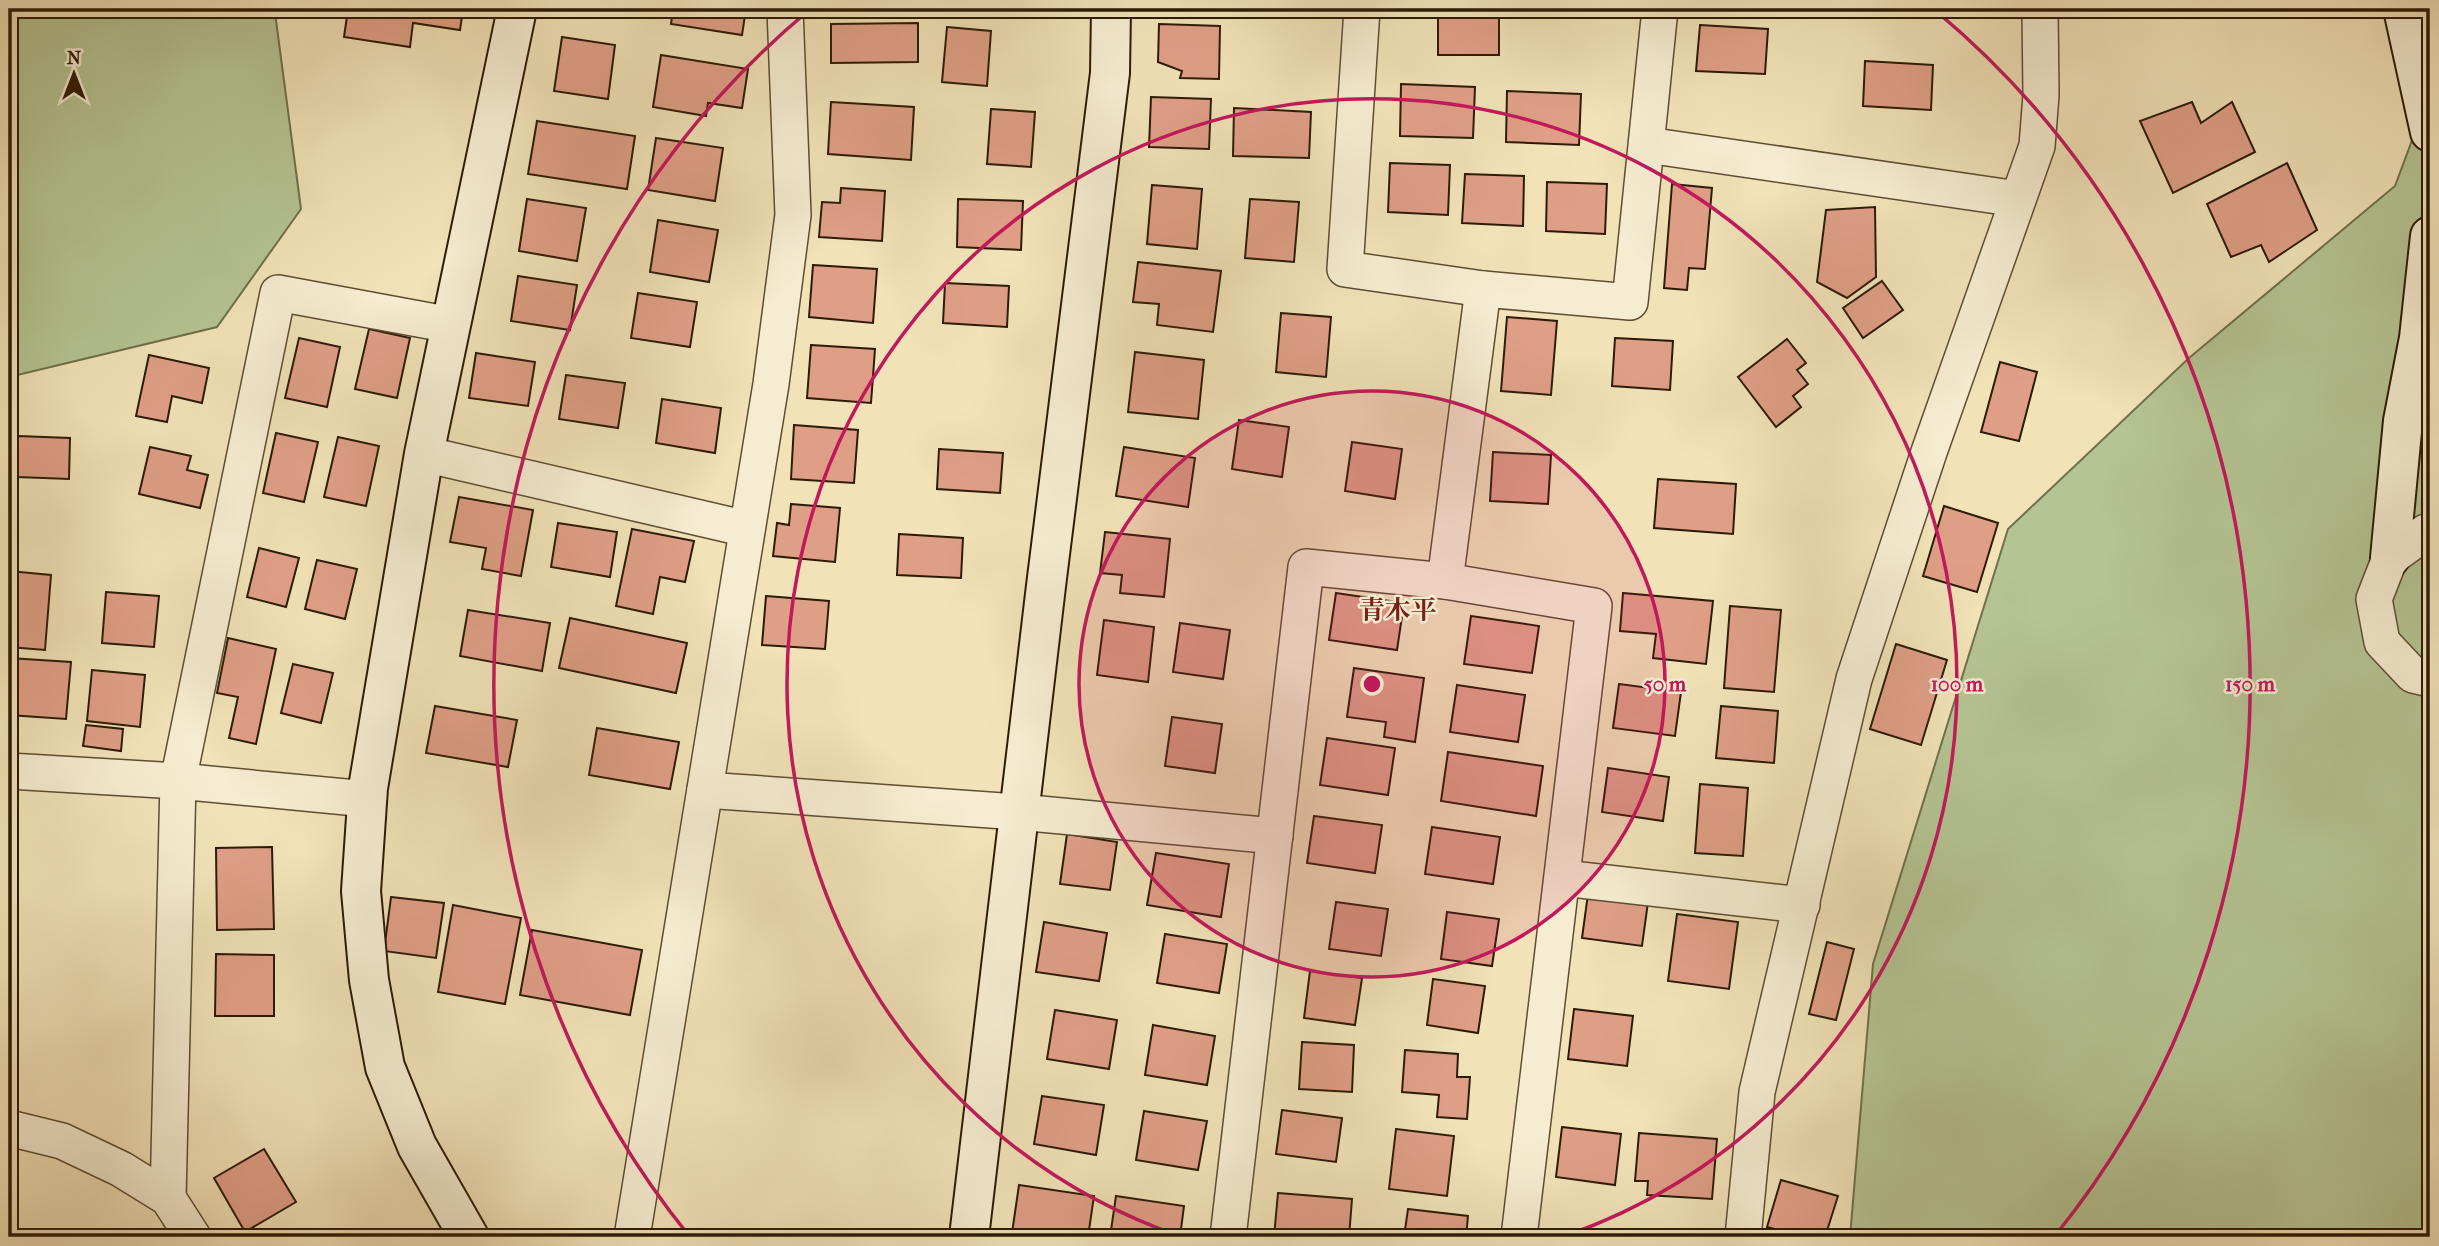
<svg xmlns="http://www.w3.org/2000/svg" width="2439" height="1246" font-family="'IM FELL French Canon','Noto Serif JP',serif">
<rect width="100%" height="100%" fill="#f1e2b8"/>
<filter id="stains"><feTurbulence type="fractalNoise" baseFrequency=".00286" numOctaves="4"/><feColorMatrix values="0 0 0 0 .2 0 0 0 0 .09 0 0 0 0 .02 0 0 0 .5 -.17"/></filter>
<radialGradient id="worn" r=".72"><stop offset=".6" stop-color="#630" stop-opacity="0"/><stop offset="1" stop-color="#630" stop-opacity=".3"/></radialGradient>
<!-- green -->
<g fill="#b5c493" stroke="#71704c" stroke-width="2">
<path d="M9,9H280L275,13L301,209L217,327L9,377Z"/>
<path d="M2430,92V1237H1850L1873,964L2008,529L2189,358L2395,186Z"/>
</g>
<!-- building -->
<g fill="#df9f87" stroke="#2d1b05" stroke-width="2">
<path d="M348,9H463L460,30L413,23L410,47L344,37Z"/>
<path d="M673,9H746L742,35L671,24Z"/>
<rect x="1438" y="9" width="61" height="46"/>
<path d="M918,23V62L831,63V24Z"/>
<path d="M1159,24L1220,26L1219,79L1180,78L1182,71L1158,62Z"/>
<path d="M1700,25L1768,29L1765,74L1696,71Z"/>
<path d="M947,27L991,31L987,86L942,82Z"/>
<path d="M562,37L615,45L608,99L554,91Z"/>
<path d="M661,55L748,69L742,108L708,103L706,116L653,107Z"/>
<path d="M1865,61L1933,65L1931,110L1863,106Z"/>
<path d="M1401,84L1475,87L1473,138L1400,136Z"/>
<path d="M1507,91L1581,94L1579,145L1506,142Z"/>
<path d="M1151,97L1211,99L1209,149L1149,147Z"/>
<path d="M831,102L914,107L911,160L828,154Z"/>
<path d="M2192,102L2201,123L2232,102L2255,152L2173,193L2140,121Z"/>
<path d="M1234,108L1311,112L1309,158L1233,156Z"/>
<path d="M991,109L1035,112L1031,167L987,164Z"/>
<path d="M537,121L635,136L627,189L528,174Z"/>
<path d="M656,138L723,148L715,201L648,190Z"/>
<path d="M1390,163L1450,165L1448,215L1388,212Z"/>
<path d="M2287,163L2317,230L2269,262L2261,245L2231,257L2207,204Z"/>
<path d="M1465,174L1524,176L1523,226L1462,223Z"/>
<path d="M1547,182L1607,184L1605,234L1546,231Z"/>
<path d="M1672,184L1712,188L1705,269L1689,268L1687,290L1664,288Z"/>
<path d="M1152,185L1202,189L1197,249L1147,244Z"/>
<path d="M841,188L885,191L882,241L819,237L822,202L840,203Z"/>
<path d="M527,199L586,208L577,261L519,251Z"/>
<path d="M958,199L1023,201L1021,250L957,247Z"/>
<path d="M1250,199L1299,202L1294,262L1245,258Z"/>
<path d="M1875,207L1876,277L1847,298L1817,282L1826,210Z"/>
<path d="M658,220L718,230L709,282L650,272Z"/>
<path d="M1138,262L1221,271L1213,332L1157,325L1159,304L1133,302Z"/>
<path d="M813,265L877,269L873,323L809,317Z"/>
<path d="M518,276L577,285L570,330L511,321Z"/>
<path d="M1882,281L1903,310L1863,338L1843,308Z"/>
<path d="M945,283L1009,286L1007,327L943,323Z"/>
<path d="M638,293L697,302L690,347L631,338Z"/>
<path d="M1281,313L1331,317L1326,377L1276,372Z"/>
<path d="M1507,317L1557,321L1551,395L1501,391Z"/>
<path d="M369,329L410,338L397,398L355,389Z"/>
<path d="M299,338L340,347L327,407L285,398Z"/>
<path d="M1615,338L1673,341L1670,390L1612,386Z"/>
<path d="M1787,339L1806,363L1797,370L1808,384L1793,396L1801,407L1776,427L1738,377Z"/>
<path d="M811,345L875,349L871,403L807,398Z"/>
<path d="M1135,352L1204,360L1198,419L1128,412Z"/>
<path d="M476,353L535,362L528,406L469,398Z"/>
<path d="M149,355L209,368L202,403L172,396L167,422L136,416Z"/>
<path d="M2000,362L2037,372L2019,441L1981,432Z"/>
<path d="M566,375L625,383L618,428L559,419Z"/>
<path d="M662,399L721,408L715,453L656,443Z"/>
<path d="M1239,420L1289,427L1282,477L1232,469Z"/>
<path d="M794,425L858,430L854,483L791,479Z"/>
<path d="M276,433L318,442L304,502L263,493Z"/>
<path d="M18,436L70,438L69,479L17,477Z"/>
<path d="M338,437L379,446L366,506L324,497Z"/>
<path d="M1352,442L1402,449L1395,499L1345,491Z"/>
<path d="M150,447L191,456L187,470L208,475L200,508L139,494Z"/>
<path d="M1124,447L1195,458L1188,507L1116,496Z"/>
<path d="M939,449L1003,453L1000,493L937,489Z"/>
<path d="M1493,452L1551,455L1548,504L1490,501Z"/>
<path d="M1658,479L1736,484L1733,534L1654,528Z"/>
<path d="M459,497L533,510L521,576L482,569L486,548L450,542Z"/>
<path d="M791,504L840,508L835,562L773,556L777,523L789,525Z"/>
<path d="M1944,506L1998,523L1977,592L1923,576Z"/>
<path d="M558,523L617,532L610,577L551,567Z"/>
<path d="M632,529L694,541L685,582L660,577L653,614L616,606Z"/>
<path d="M1105,532L1170,539L1164,597L1120,593L1122,575L1100,573Z"/>
<path d="M899,534L963,538L961,578L897,575Z"/>
<path d="M259,548L299,558L286,607L247,597Z"/>
<path d="M317,560L357,569L345,619L305,609Z"/>
<path d="M9,571L51,575L45,650L9,647Z"/>
<path d="M106,592L159,596L154,647L102,643Z"/>
<path d="M1336,593L1404,603L1397,650L1329,640Z"/>
<path d="M1623,593L1713,601L1706,664L1653,658L1656,634L1620,631Z"/>
<path d="M766,596L829,601L825,649L762,645Z"/>
<path d="M1730,606L1781,610L1774,692L1724,688Z"/>
<path d="M468,610L550,623L542,671L460,656Z"/>
<path d="M1471,616L1539,626L1532,673L1464,664Z"/>
<path d="M570,618L687,643L676,693L559,668Z"/>
<path d="M1104,620L1154,627L1148,682L1097,675Z"/>
<path d="M1180,623L1230,630L1223,679L1173,672Z"/>
<path d="M228,638L276,649L256,744L229,738L238,697L217,693Z"/>
<path d="M1896,644L1947,660L1921,745L1870,729Z"/>
<path d="M9,658L71,662L66,719L9,715Z"/>
<path d="M293,664L333,673L321,723L281,713Z"/>
<path d="M1354,668L1424,678L1415,742L1384,737L1386,722L1347,717Z"/>
<path d="M92,670L145,675L140,727L87,721Z"/>
<path d="M1619,684L1681,692L1675,736L1613,728Z"/>
<path d="M1457,685L1525,695L1518,742L1450,732Z"/>
<path d="M435,706L517,720L508,767L426,753Z"/>
<path d="M1721,706L1778,711L1774,763L1716,758Z"/>
<path d="M1172,717L1222,724L1215,773L1165,766Z"/>
<path d="M86,725L123,729L121,751L83,746Z"/>
<path d="M597,728L679,742L670,789L589,775Z"/>
<path d="M1327,738L1395,748L1388,795L1320,785Z"/>
<path d="M1448,752L1543,766L1536,816L1441,801Z"/>
<path d="M1608,768L1669,777L1663,821L1602,812Z"/>
<path d="M1700,784L1748,788L1743,856L1695,853Z"/>
<path d="M1314,816L1382,825L1375,873L1307,863Z"/>
<path d="M1432,827L1500,837L1493,884L1425,874Z"/>
<path d="M9,830L14,831L10,894L9,893Z"/>
<path d="M1067,834L1117,842L1110,890L1060,884Z"/>
<path d="M272,847L274,929L217,930L216,848Z"/>
<path d="M1156,853L1229,864L1221,917L1147,905Z"/>
<path d="M1588,894L1648,902L1642,946L1582,938Z"/>
<path d="M391,897L444,903L436,958L384,951Z"/>
<path d="M1336,902L1388,909L1381,956L1329,949Z"/>
<path d="M453,905L521,918L505,1004L438,992Z"/>
<path d="M1447,912L1499,919L1492,966L1441,959Z"/>
<path d="M1677,914L1738,922L1729,989L1668,981Z"/>
<path d="M1044,922L1107,933L1099,981L1036,972Z"/>
<path d="M532,930L642,950L630,1015L520,995Z"/>
<path d="M1165,934L1227,944L1219,993L1157,983Z"/>
<path d="M1827,942L1854,949L1836,1020L1809,1014Z"/>
<path d="M216,954L274,955V1016H215Z"/>
<path d="M1310,971L1362,978L1355,1025L1304,1018Z"/>
<path d="M1433,979L1485,986L1478,1033L1427,1025Z"/>
<path d="M1574,1009L1633,1016L1627,1066L1568,1059Z"/>
<path d="M1055,1010L1117,1020L1109,1069L1047,1059Z"/>
<path d="M1153,1025L1215,1036L1207,1085L1145,1075Z"/>
<path d="M1302,1042L1354,1045L1352,1092L1299,1089Z"/>
<path d="M1405,1050L1458,1054L1457,1077H1470L1467,1119L1437,1117L1439,1095L1402,1092Z"/>
<path d="M1042,1096L1104,1105L1096,1155L1034,1144Z"/>
<path d="M1282,1110L1342,1118L1336,1162L1276,1154Z"/>
<path d="M1144,1111L1207,1121L1198,1170L1136,1160Z"/>
<path d="M1562,1127L1621,1134L1615,1185L1556,1177Z"/>
<path d="M1396,1129L1454,1136L1447,1196L1389,1189Z"/>
<path d="M1639,1133L1717,1139L1712,1199L1647,1195L1648,1181H1635Z"/>
<path d="M264,1149L296,1202L245,1232L214,1178Z"/>
<path d="M1781,1180L1838,1196L1825,1237H1803L1767,1227Z"/>
<path d="M1019,1185L1094,1196L1088,1237H1043L1012,1233Z"/>
<path d="M1278,1193L1352,1199L1349,1237H1274Z"/>
<path d="M1116,1196L1184,1206L1180,1237H1110Z"/>
<path d="M1408,1209L1468,1216L1466,1237H1404Z"/>
</g>
<g fill="none" stroke-linecap="round" stroke-linejoin="round">
<!-- street casing -->
<g stroke="#5e4d32" stroke-width="38">
<g id="street">
<path d="M1362,9L1345,269L1483,289L1630,302L1660,9"/>
<path d="M1647,145L2018,199"/>
<path d="M424,454L747,529"/>
<path d="M2430,532H2426L2390,558L2374,599L2382,642L2413,675L2430,679"/>
<path d="M1445,581L1483,289"/>
<path d="M9,771L178,781L367,799"/>
<path d="M705,790L1019,812L1275,836"/>
<path d="M1563,878L1802,905"/>
<path d="M9,1128L62,1141L121,1169L168,1198L193,1237"/>
<path d="M168,1198L178,781L278,293L451,325"/>
<path d="M632,1237L771,384L793,215L785,9"/>
<path d="M1228,1237L1306,567L1445,581L1594,606L1519,1237"/>
<path d="M1743,1237L1757,1092L1854,679L1929,452L2037,146L2041,95L2040,9"/>
</g>
</g>
<!-- secondary casing -->
<g stroke="#2d1b05" stroke-width="42">
<g id="secondary">
<path d="M2403,9L2430,132"/>
<path d="M2390,558L2403,421L2419,338L2430,236"/>
<path d="M469,1237L417,1146L385,1067L369,980L361,891L368,788L424,454L517,9"/>
<path d="M969,1237L1046,586L1110,73L1111,9"/>
</g>
</g>
<!-- street -->
<use href="#street" stroke="#f6ecd1" stroke-width="35"/>
<!-- secondary -->
<use href="#secondary" stroke="#f6ecd1" stroke-width="38"/>
</g>
<!-- distance rings -->
<circle cx="1372" cy="684" r="293" fill="#c2185b" fill-opacity=".12"/>
<g fill="none" stroke="#c2185b" stroke-width="3.5">
<circle cx="1372" cy="684" r="293"/>
<path d="M1182 1237A585 585 0 1 1 1562 1237"/>
<path d="M690 1237A878 878 0 0 1 808 11M1936 11A878 878 0 0 1 2054 1237"/>
</g>
<g text-anchor="middle" stroke-width="5" stroke-linejoin="round" paint-order="stroke">
<!-- quarter labels -->
<g font-size="26" font-weight="bold" fill="#7a1f14" stroke="#f6ecd1">
<text x="1398" y="619">青木平</text>
</g>
</g>
<circle cx="1372" cy="684" r="10" fill="#c2185b" stroke="#f6ecd1" stroke-width="3.5"/>
<g font-size="21" text-anchor="middle" font-weight="bold" fill="#c2185b" stroke="#f6ecd1" stroke-width="5" stroke-linejoin="round" paint-order="stroke">
<text x="1665" y="691">50 m</text>
<text x="1957" y="691">100 m</text>
<text x="2250" y="691">150 m</text>
</g>
<!-- margin -->
<rect width="2439" height="1246" fill="none" stroke="#f1e2b8" stroke-width="35"/>
<rect x="10" y="10" width="2418" height="1225" fill="none" stroke="#2d1b05" stroke-width="3.5"/>
<rect x="18" y="18" width="2404" height="1211" fill="none" stroke="#2d1b05" stroke-width="2"/>
<!-- north arrow -->
<g transform="translate(74 74)" stroke="#f6ecd1" stroke-width="5" paint-order="stroke">
<path d="M0-5L12 26L0 18L-12 26Z" fill="#2d1b05"/>
<text y="-10" font-size="19" font-weight="bold" text-anchor="middle" fill="#2d1b05">N</text>
</g>
<rect width="100%" height="100%" filter="url(#stains)"/>
<rect width="100%" height="100%" fill="url(#worn)"/>
</svg>
